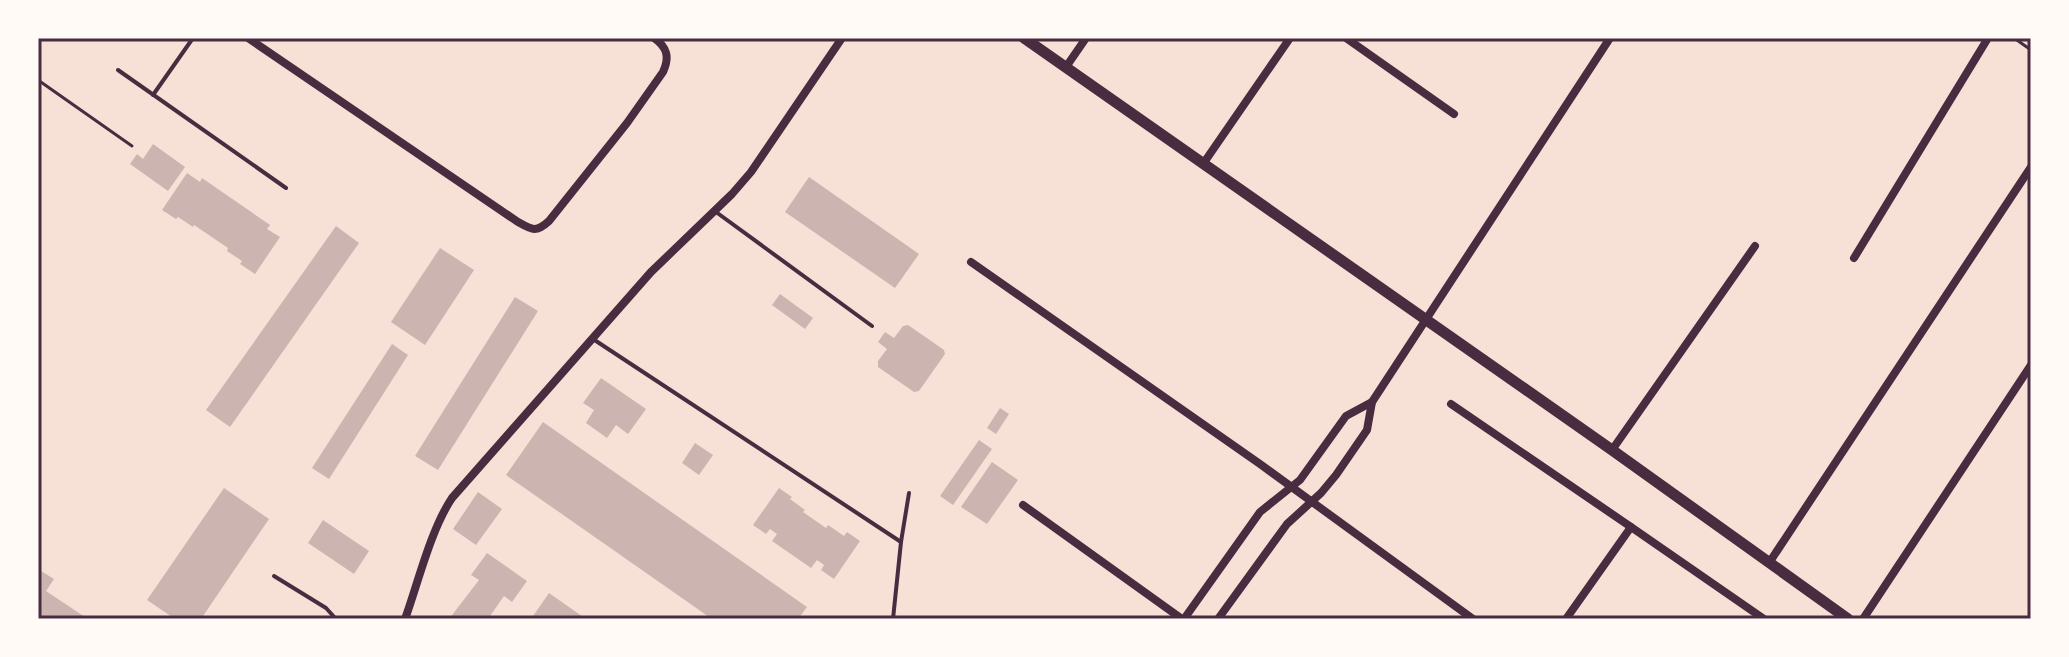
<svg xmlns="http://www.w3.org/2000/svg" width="2069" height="657" font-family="'Noto Sans',sans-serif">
<rect width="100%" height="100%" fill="#f7e1d7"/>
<!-- building -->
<g fill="#ccb4b1">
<path d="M153,144L185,167L168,191L130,164L137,154L143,159Z"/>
<path d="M187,173L200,182L202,178L270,225L267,229L280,237L255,274L240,264L242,261L227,251L228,248L194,225L193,227L178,217L176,219L162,210Z"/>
<path d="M809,177L919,254L895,288L785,212Z"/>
<path d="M336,226L359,243L230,427L206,410Z"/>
<path d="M440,248L474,270L425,345L391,322Z"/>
<path d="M780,294L813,318L805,329L772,305Z"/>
<path d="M515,297L538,311L438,470L415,456Z"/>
<path d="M908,325L944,350L945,354L919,391L914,392L878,367V361L887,349L878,342L885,332L894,338L903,326Z"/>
<path d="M392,344L408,355L329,479L312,468Z"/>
<path d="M601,378L646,409L628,434L616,425L607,438L586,423L594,410L583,403Z"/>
<path d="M1000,408L1009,414L996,434L987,428Z"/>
<path d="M543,422L807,607L798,619H712L506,475Z"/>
<path d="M979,440L992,449L953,505L940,496Z"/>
<path d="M695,443L713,455L699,475L682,463Z"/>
<path d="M992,462L1018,480L987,524L961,507Z"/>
<path d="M224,488L269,519L201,619H175L147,600Z"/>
<path d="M779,488L792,497L790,499L805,510L803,512L826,528L828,525L844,536L847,532L860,541L834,579L821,570L824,565L817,560L811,568L772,541L777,534L770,529L766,534L753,525Z"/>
<path d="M478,492L502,509L476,545L453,529Z"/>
<path d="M323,520L369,551L354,574L308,543Z"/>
<path d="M487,553L527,581L512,602L504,596L488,619H449L479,580L471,575Z"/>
<path d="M41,571L54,579L46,591L88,619H45L38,614V576Z"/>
<path d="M549,593L586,619H531Z"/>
</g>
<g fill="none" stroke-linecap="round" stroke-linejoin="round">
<!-- path -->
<g stroke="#4a2c40" stroke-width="3">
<path d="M2014,38L2031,50"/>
<path d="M38,80L132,146"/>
</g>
<!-- service -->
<g stroke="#4a2c40" stroke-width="4">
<path d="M118,70L286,188"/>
<path d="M153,95L193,38"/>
<path d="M716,212L872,326"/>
<path d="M593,339L901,542"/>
<path d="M274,576L326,608L336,619"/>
<path d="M893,619L901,542L909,493"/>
</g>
<!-- minor -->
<g stroke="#4a2c40" stroke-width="8">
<path d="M248,38L518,222C532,230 536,233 549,221L627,123L663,72C670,57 667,47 654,38"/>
<path d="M1346,38L1454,114"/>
<path d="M1066,67L1086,38"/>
<path d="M1203,164L1290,38"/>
<path d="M1854,258L1988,38"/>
<path d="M971,262L1260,464L1473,619"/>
<path d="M1451,404L1631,527L1566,619"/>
<path d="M1612,450L1755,246"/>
<path d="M1023,505L1182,619"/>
<path d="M1631,527L1764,619"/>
<path d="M1769,563L2031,167"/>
<path d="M405,619C418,583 431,529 452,498L651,272L732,194L751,172L842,38"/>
<path d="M1184,619L1260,512L1300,480L1346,416L1372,402"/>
<path d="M1218,619L1287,524L1321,493L1336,475L1367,430L1372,402L1610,38"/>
<path d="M1863,619L2031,365"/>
</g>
<!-- tertiary -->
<path stroke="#4a2c40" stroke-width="11" d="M1024,38L1612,450L1848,619"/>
</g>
<!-- border -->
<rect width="2069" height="657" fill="none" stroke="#fffaf5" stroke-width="80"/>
<rect x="40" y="40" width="1989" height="577" fill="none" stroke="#4a2c40" stroke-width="3"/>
</svg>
